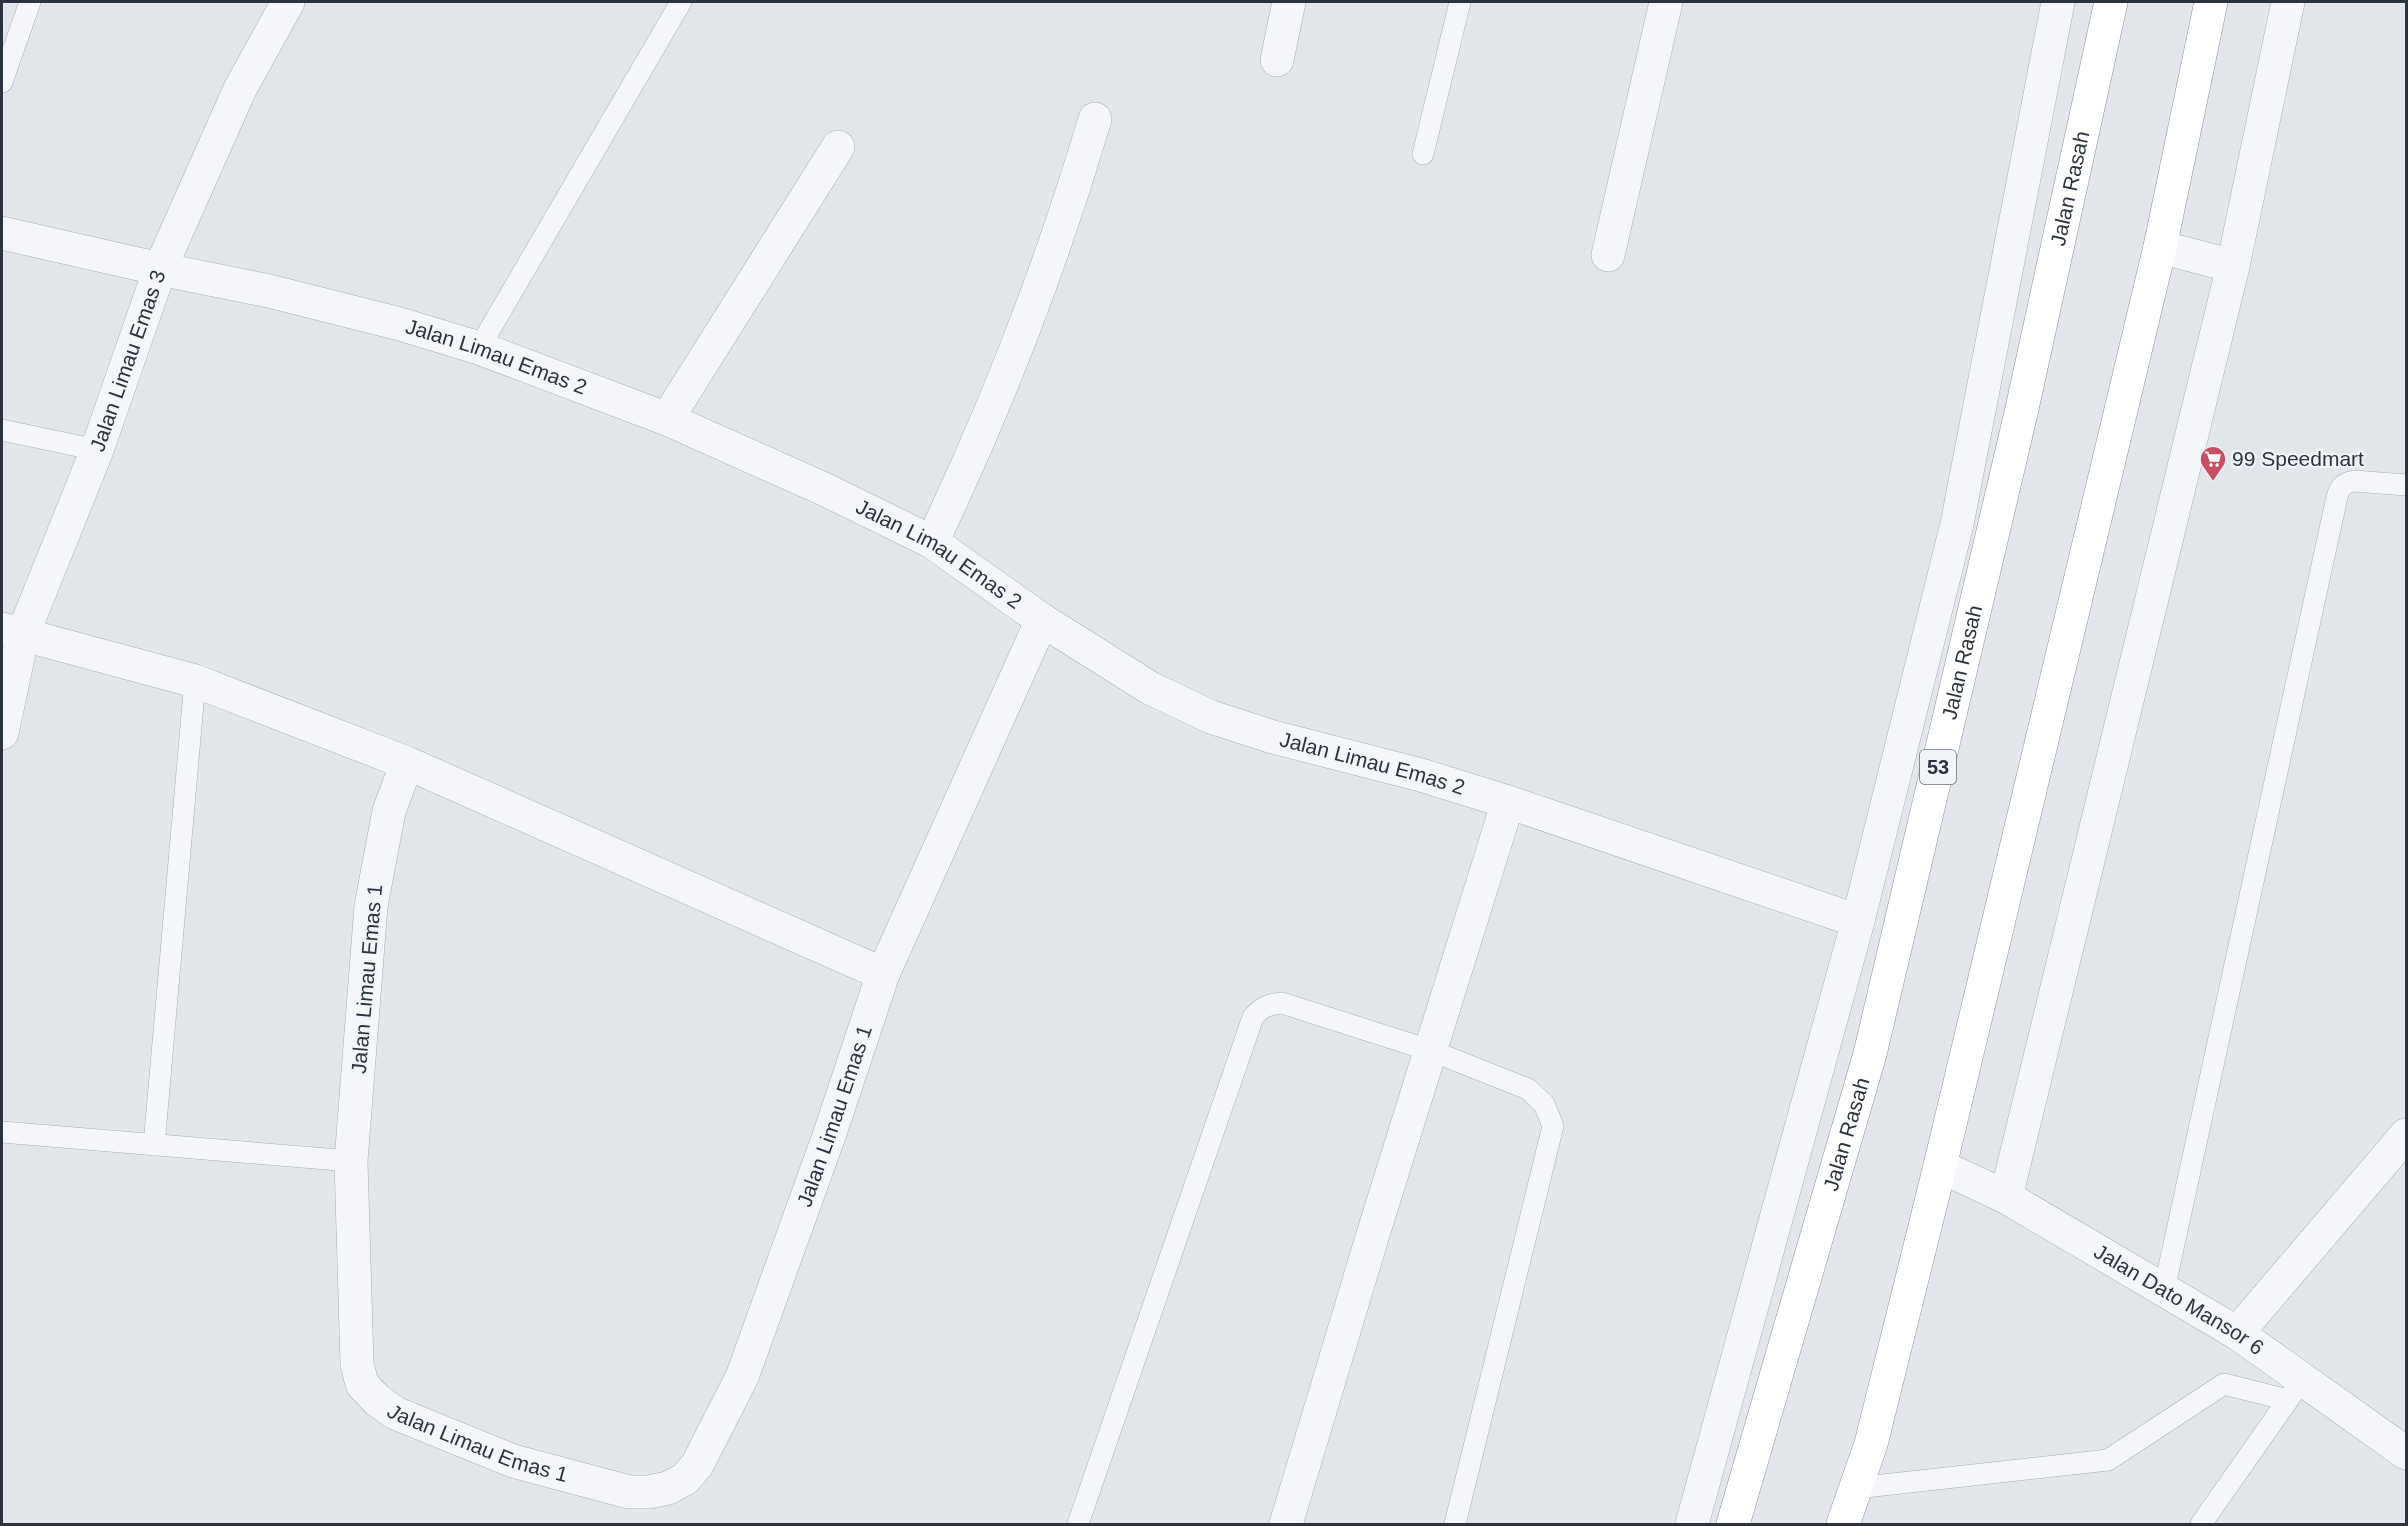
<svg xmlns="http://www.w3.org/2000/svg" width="2408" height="1526" font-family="Helvetica,sans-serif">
<rect width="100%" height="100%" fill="#e3e6ea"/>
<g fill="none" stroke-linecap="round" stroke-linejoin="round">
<!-- service casing -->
<g stroke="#a8adb4" stroke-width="22">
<g id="service">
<path d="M2,82L30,2"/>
<path d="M1423,154L1460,2"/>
<path d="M479,348L681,2"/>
<path d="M2,430L97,450"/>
<path d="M2,1132L351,1161"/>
<path d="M154,1145L195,681"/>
<path d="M2164,1290L2337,497C2340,487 2343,483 2354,481L2406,485"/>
<path d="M1856,1488L2108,1460L2224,1384L2288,1400"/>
<path d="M1078,1524L1253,1017C1262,1007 1269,1004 1282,1003L1432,1051L1528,1089L1544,1104L1553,1126L1455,1524"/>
<path d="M2201,1524L2295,1390"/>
</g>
</g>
<!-- minor casing -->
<g stroke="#a8adb4" stroke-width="34">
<g id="minor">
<path d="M1277,60L1289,2"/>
<path id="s1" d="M2,233L160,269L269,291L400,324L479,348L667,419L826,490L932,542L1042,620L1150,688L1211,717L1273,737L1421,775L1508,802L1858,921"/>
<path d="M2160,247L2233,266"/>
<path d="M1608,255L1666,2"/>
<path d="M667,419L838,147"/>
<path d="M932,542C997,406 1052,264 1095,119"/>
<path d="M2,629L195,681L407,763L883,974"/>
<path id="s2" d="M2,733L23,634L97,450L160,269L240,89L288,2"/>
<path id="s3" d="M407,763L389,811L371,906L351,1161L357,1364L362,1384L377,1400L395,1413L513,1461L629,1492H649L668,1488L685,1479L697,1465L742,1377L830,1133L883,974L1042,620"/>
<path id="s4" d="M1940,1166L2006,1197L2237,1333L2406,1453"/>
<path d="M2006,1197L2233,266L2288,2"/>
<path d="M2237,1333L2406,1135"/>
<path d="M1286,1524L1374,1231L1508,802"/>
<path d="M1692,1524L1858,921L1957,524L2058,2"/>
</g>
</g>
<!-- trunk casing -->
<g stroke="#8b93a0" stroke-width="34">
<g id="trunk">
<path id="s5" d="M1733,1524L1870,1054L2021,413L2111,2"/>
<path d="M1843,1524L1871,1444L1940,1166L2160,247L2211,2"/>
</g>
</g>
<!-- service -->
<use href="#service" stroke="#f5f6f9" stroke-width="21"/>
<!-- minor -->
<use href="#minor" stroke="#f5f6f9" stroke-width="33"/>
<!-- trunk -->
<use href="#trunk" stroke="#fff" stroke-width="33"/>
</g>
<!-- icons -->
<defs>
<g id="supermarket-pin" transform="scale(1.35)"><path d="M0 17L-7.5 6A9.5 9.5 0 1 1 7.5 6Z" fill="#c84f61" stroke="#f2f5f8"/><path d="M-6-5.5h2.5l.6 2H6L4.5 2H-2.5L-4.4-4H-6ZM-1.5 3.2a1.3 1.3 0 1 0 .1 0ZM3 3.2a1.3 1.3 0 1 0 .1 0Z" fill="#fff"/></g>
</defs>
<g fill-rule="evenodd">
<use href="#supermarket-pin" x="2213" y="459"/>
</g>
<g text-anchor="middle" stroke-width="4.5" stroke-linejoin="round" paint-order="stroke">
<!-- shield labels -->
<rect fill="#f2f5f8" stroke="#676d78" stroke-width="1.5" x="1920" y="750" width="36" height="34" rx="4.5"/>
<g font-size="20" font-weight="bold" fill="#2b3341">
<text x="1938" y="774">53</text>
</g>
<!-- street labels -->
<g font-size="21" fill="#2b3341" stroke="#f2f5f8">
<text dy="7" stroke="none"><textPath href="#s5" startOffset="1378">Jalan Rasah</textPath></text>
<text dy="7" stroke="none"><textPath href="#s1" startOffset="510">Jalan Limau Emas 2</textPath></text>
<text dy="7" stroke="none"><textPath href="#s2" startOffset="394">Jalan Limau Emas 3</textPath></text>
<text dy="7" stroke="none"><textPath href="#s1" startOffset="996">Jalan Limau Emas 2</textPath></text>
<text dy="7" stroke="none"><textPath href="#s5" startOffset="892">Jalan Rasah</textPath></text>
<text dy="7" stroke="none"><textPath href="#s1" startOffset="1482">Jalan Limau Emas 2</textPath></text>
<text transform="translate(367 979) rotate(-85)" y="7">Jalan Limau Emas 1</text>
<text dy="7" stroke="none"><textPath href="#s3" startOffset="1372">Jalan Limau Emas 1</textPath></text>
<text dy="7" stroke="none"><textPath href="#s5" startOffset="406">Jalan Rasah</textPath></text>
<text dy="7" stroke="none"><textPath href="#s4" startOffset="274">Jalan Dato Mansor 6</textPath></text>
<text dy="7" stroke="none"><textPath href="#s3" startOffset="760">Jalan Limau Emas 1</textPath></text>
</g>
<!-- poi labels -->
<g font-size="21" fill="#2b3341" stroke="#f2f5f8" text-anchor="start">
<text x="2232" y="466">99 Speedmart</text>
</g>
</g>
<!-- border -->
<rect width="2408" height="1526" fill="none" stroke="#2b3341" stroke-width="6"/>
</svg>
